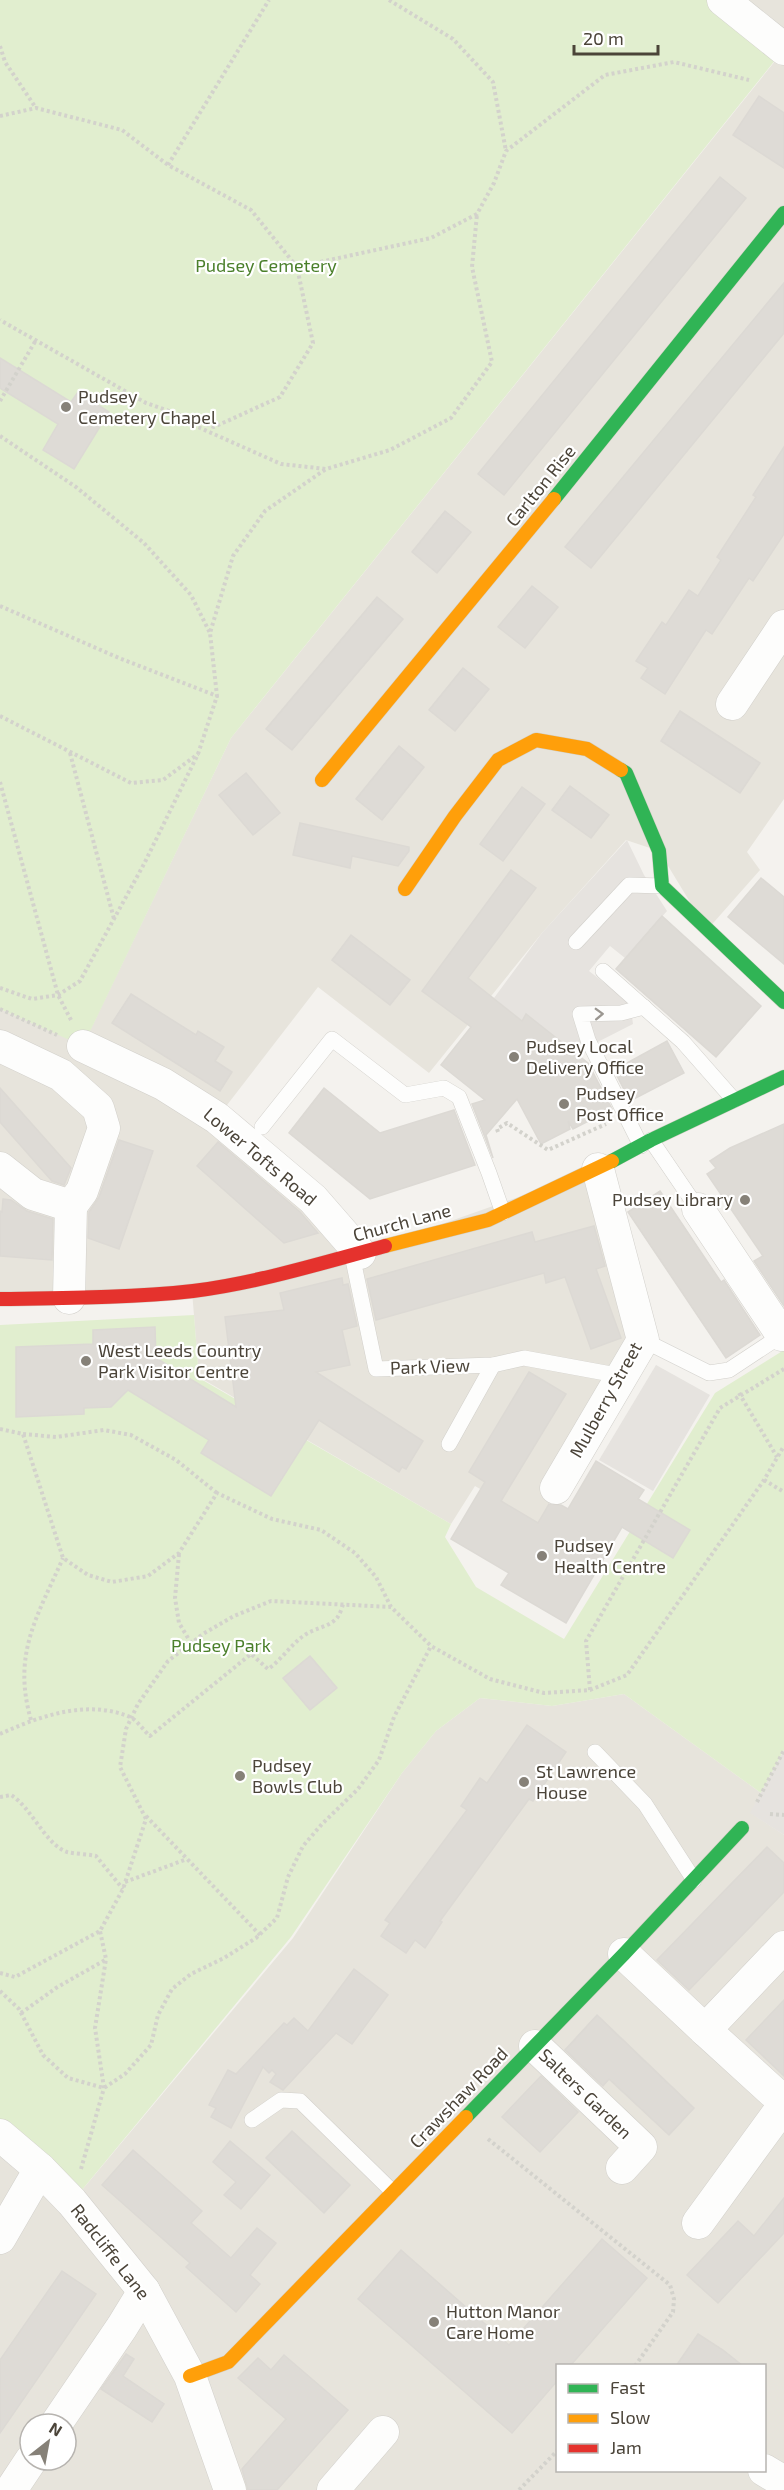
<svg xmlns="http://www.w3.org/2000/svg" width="784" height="2490" font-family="'Exo 2',sans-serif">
<rect width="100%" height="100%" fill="#f4f2ee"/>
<!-- residential -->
<g fill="#e7e4dc" fill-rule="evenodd">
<path d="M723,0H784V799L747,852L760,870L707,930L659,851L626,840L542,933L429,1073L318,987L217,1118L360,1253L598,1169L643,1340L538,1523L475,1486L451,1524L199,1377L192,1291L0,1299V1009L83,1045L231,738L784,50Z"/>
<path d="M624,1694L761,1793L751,1813L784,1835V2490H0V2135L72,2202L293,1938L402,1773L436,1731L480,1698L552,1706ZM558,2366H764V2470H558ZM30,2424H66V2460H30Z"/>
</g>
<!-- green -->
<g fill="#e1eecf">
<path d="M0,0H723L784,49L231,738L83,1046L0,1009Z"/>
<path d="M194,1315L199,1378L451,1524L445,1537L476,1587L564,1639L715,1393L784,1350V1750L761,1793L624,1694L552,1706L480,1698L436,1731L402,1773L291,1937L72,2202L0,2135V1325Z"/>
</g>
<!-- parking -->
<g fill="#e6e3df">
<path d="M627,840L644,875L667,911L625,958L610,946L589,971L630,1003L633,1024L576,1053L527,1015L522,1021L494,998L542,933Z"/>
<path d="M656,1365L710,1395L653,1491L599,1460Z"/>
<path d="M784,1750V1835L750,1813Z"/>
</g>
<!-- building -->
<g fill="#dedbd6" stroke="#dcd9d4" stroke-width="1.5">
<path d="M759,96L784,113V168L733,135Z"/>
<path d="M720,177L746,198L504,495L478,474Z"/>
<path d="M784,283V333L591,568L565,547Z"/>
<path d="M0,358L71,402L78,392L109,412L74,469L43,450L58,424L0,388Z"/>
<path d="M784,447V534L753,581L749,578L712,634L706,630L665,694L641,678L648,668L636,661L662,622L666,625L689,590L698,596L721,560L717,557L756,497L753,495Z"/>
<path d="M445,511L471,532L437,573L412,552Z"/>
<path d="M532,586L558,607L525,648L498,627Z"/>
<path d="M377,597L403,619L292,750L266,729Z"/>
<path d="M463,668L489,689L455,731L429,710Z"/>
<path d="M680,711L760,763L740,793L661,741Z"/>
<path d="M399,746L424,767L382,820L356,799Z"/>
<path d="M246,773L280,813L253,835L219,795Z"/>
<path d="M570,786L609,815L591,838L552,810Z"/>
<path d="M522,787L545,804L503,861L480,844Z"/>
<path d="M300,823L409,847V851L398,866L352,856L350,868L293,855Z"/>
<path d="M511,870L536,888L468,978L522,1021L526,1014L588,1063L612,1109L573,1129L568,1121L570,1129L541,1144L517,1099L486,1135L493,1158L472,1104L485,1100L441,1065L471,1027L422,991Z"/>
<path d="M761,878L784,897V964L728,917Z"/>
<path d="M662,916L761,1006L716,1057L616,969Z"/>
<path d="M351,935L410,980L390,1005L332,960Z"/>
<path d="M131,994L196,1035L198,1031L224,1047L215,1061L232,1072L220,1091L112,1023Z"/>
<path d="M667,1041L684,1073L630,1101L614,1070Z"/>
<path d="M0,1088L71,1168L64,1185L52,1181L0,1122Z"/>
<path d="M324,1088L380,1133L454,1110L475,1165L370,1199L289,1133Z"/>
<path d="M784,1124V1306L754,1261L763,1256L707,1174L716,1168L710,1161L730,1148Z"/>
<path d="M119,1140L153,1151L119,1249L88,1238L89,1212L99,1197Z"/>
<path d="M218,1142L300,1212L318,1233L284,1243L197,1166Z"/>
<path d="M660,1191L721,1282L724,1280L760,1335L726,1358L628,1212Z"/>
<path d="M3,1199L11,1200L27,1211L53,1219L52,1260L0,1256V1211L2,1212Z"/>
<path d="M594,1226L605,1266L596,1269L621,1338L591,1349L565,1277L546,1283L544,1273L376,1320L367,1279L532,1232L535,1242Z"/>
<path d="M342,1278L343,1285L348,1284L357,1326L342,1330L350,1365L316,1372L423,1441L406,1469L402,1467L399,1472L319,1420L271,1496L201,1453L209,1440L128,1390L111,1407L84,1408V1414L16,1417V1347L93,1344V1330L155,1327L156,1358L236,1407L225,1317L284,1310L280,1293Z"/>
<path d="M529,1372L566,1394L501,1501L538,1523L549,1504L561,1505L568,1509L596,1461L644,1490L638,1499L690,1530L673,1558L622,1527L566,1623L501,1585L509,1573L451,1539L485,1482L469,1472Z"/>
<path d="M310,1656L337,1688L310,1710L283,1678Z"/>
<path d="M527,1725L566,1752L533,1801L529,1799L440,1921L442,1922L425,1948L415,1940L406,1953L381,1936L390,1923L385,1920L467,1810L461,1806L480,1778L487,1783Z"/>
<path d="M767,1847L784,1863V1892L689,1990L657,1960Z"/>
<path d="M354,1969L388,1995L352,2044L336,2033L283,2090L270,2082L276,2074L272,2070L269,2073L263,2067L231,2128L211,2117L216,2108L209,2105L228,2070L236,2074L284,2023L287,2025L294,2018L308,2031Z"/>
<path d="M784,2000V2076L746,2040Z"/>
<path d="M597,2015L694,2108L669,2135L609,2079L603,2086L565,2050Z"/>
<path d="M541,2076L578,2112L540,2152L502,2117Z"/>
<path d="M292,2131L350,2185L324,2213L266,2158Z"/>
<path d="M230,2141L270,2175L241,2209L224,2195L236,2182L213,2162Z"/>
<path d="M133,2150L202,2211L191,2223L231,2258L257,2228L276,2243L250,2275L260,2284L236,2312L186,2267L190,2263L102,2185Z"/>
<path d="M784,2198V2233L718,2303L687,2275L738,2221L754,2236Z"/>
<path d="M602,2239L647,2278L570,2366H558V2380L512,2433L358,2299L401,2250L509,2345Z"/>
<path d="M62,2271L96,2294L0,2433V2360Z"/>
<path d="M698,2334L723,2350L743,2366H676Z"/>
<path d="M126,2354L134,2359L123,2376L164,2404L152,2422L101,2389Z"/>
<path d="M284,2355L348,2410L277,2490H248L242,2469L286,2419L238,2378L258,2358L271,2370Z"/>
</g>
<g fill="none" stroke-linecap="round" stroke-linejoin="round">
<!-- lane casing -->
<g stroke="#d2d0cb" stroke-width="16">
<g id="lane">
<path d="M576,942L629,885L662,886"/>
<path d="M603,971L683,1042L734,1100"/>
<path d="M262,1127L332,1039L405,1095L444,1088L459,1097L489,1173L503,1213"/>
<path d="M651,1140L698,1209"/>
<path d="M641,1146L588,1040L580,1014L621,1013L644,1007"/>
<path d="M352,1255L376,1369L493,1365L524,1358L622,1376"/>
<path d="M643,1340L709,1373L729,1370L782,1335"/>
<path d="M449,1444L493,1365"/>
<path d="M595,1752L645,1804L694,1880"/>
<path d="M252,2120L281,2100L300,2101L393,2192"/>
</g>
</g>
<!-- street casing -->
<g stroke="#d2d0cb" stroke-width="33">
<g id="street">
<path d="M723,0L784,49"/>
<path d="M732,704L784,626"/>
<path d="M0,1046L61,1075L98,1108L104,1128L82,1191L71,1206"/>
<path d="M83,1046L163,1084L217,1118L313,1199L360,1253"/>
<path d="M0,1168L33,1194L71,1206"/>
<path d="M698,1209L782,1335"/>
<path d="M69,1298L71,1206"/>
<path d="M556,1488L643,1340L598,1169"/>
<path d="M624,1954L705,2030L784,1947"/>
<path d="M705,2030L784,2102"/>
<path d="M535,2046L641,2147L622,2168"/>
<path d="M0,2135L40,2169L72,2202L144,2291L190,2376L230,2490"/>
<path d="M698,2223L784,2105"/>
<path d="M0,2238L40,2169"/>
<path d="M56,2424L122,2327L144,2291"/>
<path d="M764,2470L784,2482"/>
<path d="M11,2490L31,2460"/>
<path d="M333,2490L383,2432"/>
</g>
</g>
<!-- fast casing -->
<g stroke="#d3cfc5" stroke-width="15">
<g id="fast">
<path d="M554,499L784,213"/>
<path d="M621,770L626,773L659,851L662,886L784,1002"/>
<path d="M612,1161L651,1140L784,1077"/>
<path d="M466,2117L624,1954L742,1828"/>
</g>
</g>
<!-- slow casing -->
<g stroke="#d3cfc5" stroke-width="15">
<g id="slow">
<path d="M322,780L554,499"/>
<path d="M405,889L455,816L498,760L536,740L587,749L621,770"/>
<path d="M385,1246L488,1220L612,1161"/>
<path d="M190,2376L228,2362L466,2117"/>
</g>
</g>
<!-- jam casing -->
<g stroke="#d3cfc5" stroke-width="15">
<path id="jam" d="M0,1299C64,1298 129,1298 193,1291C257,1283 322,1263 385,1246"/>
</g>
<!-- path -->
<g stroke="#d3d2cc" stroke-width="4" stroke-dasharray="3 3" stroke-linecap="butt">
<path d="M389,0L453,39L493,82L506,151"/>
<path d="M0,46L5,62L36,108"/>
<path d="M0,116L36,108L122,130L168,165L251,210L297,267L313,343L280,397L214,427L146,403L0,320"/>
<path d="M168,165L269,0"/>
<path d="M297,267L431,238L477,214L494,183L506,151L605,75L674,62L749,80"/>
<path d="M0,401L36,340"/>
<path d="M171,415L281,464L326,469L390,450L451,418L492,362L472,267L477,214"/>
<path d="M0,436L76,487L144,543L191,595L210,633"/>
<path d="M0,606L119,658L217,696L210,633L233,556L265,511L326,469"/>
<path d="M0,716L131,783L163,780L198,754"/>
<path d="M70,753L114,919"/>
<path d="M0,782L58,995L71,1020"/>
<path d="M0,988L32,999L58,995L80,981L144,864L198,754L217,696"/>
<path d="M0,1009L57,1035"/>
<path d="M498,1132L497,1129L507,1123L548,1150L606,1124"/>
<path d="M739,1393L777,1457"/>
<path d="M0,1429L23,1434L63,1558L88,1575L112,1582L148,1576L179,1553L217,1493L272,1519L321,1530L355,1553L376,1577L391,1607L431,1646L490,1679L544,1693L590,1690L627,1675L764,1480L784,1446"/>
<path d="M23,1434L56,1437L104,1430L131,1435L176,1460L217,1493"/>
<path d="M764,1480L784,1492"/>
<path d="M179,1554L175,1598L179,1623L191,1643"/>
<path d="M590,1690L586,1641L720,1408L784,1369"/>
<path d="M31,1720C12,1654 37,1617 63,1558"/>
<path d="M0,1734C40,1716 87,1699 130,1717C137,1720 144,1731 150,1736L251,1654L268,1669C283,1659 292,1642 308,1633C317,1628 330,1626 337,1618C340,1614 342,1608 343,1604"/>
<path d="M0,1797L11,1795C31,1807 46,1845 67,1852C76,1854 87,1854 96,1856L123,1889"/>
<path d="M757,1802L784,1750"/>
<path d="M770,1814L784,1815"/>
<path d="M146,1816L260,1935"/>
<path d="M125,1882L187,1859"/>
<path d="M0,1973L15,1977L100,1931L123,1889L146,1819L120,1767L126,1729L138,1704L168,1661L203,1634L234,1616L271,1601L391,1607"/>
<path d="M0,1991L19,2009L43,2055L68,2078L104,2088L125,2074L151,2045L158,2015L172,1989L191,1974L224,1958L256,1938L277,1918L288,1877L303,1846L322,1824L358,1789L379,1760L394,1717L431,1646"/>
<path d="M21,2013L56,1988L105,1960"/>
<path d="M488,2139L670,2285L674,2299L673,2312L635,2366"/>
<path d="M81,2169L104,2088L95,2028L106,1959L100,1931"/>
<path d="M519,2490L558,2450"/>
</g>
<!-- lane -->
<use href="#lane" stroke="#fdfdfc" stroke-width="15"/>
<!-- street -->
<use href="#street" stroke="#fdfdfc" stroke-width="32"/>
<!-- fast -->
<use href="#fast" stroke="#30b455" stroke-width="14"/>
<!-- slow -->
<use href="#slow" stroke="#ff9f0a" stroke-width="14"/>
<!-- jam -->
<use href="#jam" stroke="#e5322d" stroke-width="14"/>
</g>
<!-- one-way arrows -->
<defs><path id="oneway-chevron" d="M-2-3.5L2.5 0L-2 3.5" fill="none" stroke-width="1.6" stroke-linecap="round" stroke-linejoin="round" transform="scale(1.5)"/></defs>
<use stroke="#9b9791" href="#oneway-chevron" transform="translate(599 1014) rotate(-2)"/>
<!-- markers -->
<g fill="#868178" stroke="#fff" stroke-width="2">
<circle cx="66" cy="407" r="6"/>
<circle cx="514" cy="1057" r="6"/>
<circle cx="564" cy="1104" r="6"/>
<circle cx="745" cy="1200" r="6"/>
<circle cx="86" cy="1361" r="6"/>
<circle cx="542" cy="1556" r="6"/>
<circle cx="240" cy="1776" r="6"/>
<circle cx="524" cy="1782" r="6"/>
<circle cx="434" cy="2322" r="6"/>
</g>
<g text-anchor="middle" stroke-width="4.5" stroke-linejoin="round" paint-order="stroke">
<!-- park labels -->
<g font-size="18" fill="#4a7f2a" stroke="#fff">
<text x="266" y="272">Pudsey Cemetery</text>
<text x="221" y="1652">Pudsey Park</text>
</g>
<!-- poi labels -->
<g font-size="18" fill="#4b4439" stroke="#fff" text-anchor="start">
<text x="78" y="403">Pudsey<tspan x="78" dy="21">Cemetery Chapel</tspan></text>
<text x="526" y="1053">Pudsey Local<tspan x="526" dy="21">Delivery Office</tspan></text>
<text x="576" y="1100">Pudsey<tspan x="576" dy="21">Post Office</tspan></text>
<text x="733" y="1206" text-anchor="end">Pudsey Library</text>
<text x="98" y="1357">West Leeds Country<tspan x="98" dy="21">Park Visitor Centre</tspan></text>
<text x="554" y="1552">Pudsey<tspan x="554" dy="21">Health Centre</tspan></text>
<text x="252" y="1772">Pudsey<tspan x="252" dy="21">Bowls Club</tspan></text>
<text x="536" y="1778">St Lawrence<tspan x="536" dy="21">House</tspan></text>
<text x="446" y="2318">Hutton Manor<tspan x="446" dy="21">Care Home</tspan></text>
</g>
<!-- street labels -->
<g font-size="18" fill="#4b4439" stroke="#fff">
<text transform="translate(541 486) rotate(-51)" y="6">Carlton Rise</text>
<text transform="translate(260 1157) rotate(40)" y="6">Lower Tofts Road</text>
<text transform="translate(402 1223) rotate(-15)" y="6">Church Lane</text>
<text transform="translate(430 1367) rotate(-2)" y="6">Park View</text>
<text transform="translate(606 1400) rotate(-61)" y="6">Mulberry Street</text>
<text transform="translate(585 2094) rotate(44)" y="6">Salters Garden</text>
<text transform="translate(459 2098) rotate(-46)" y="6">Crawshaw Road</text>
<text transform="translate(110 2252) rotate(52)" y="6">Radcliffe Lane</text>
</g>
</g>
<!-- legend -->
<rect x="556" y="2364" width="210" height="108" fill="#ffffff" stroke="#b7b4b0" stroke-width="1.5"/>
<rect x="568" y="2384" width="30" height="9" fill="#30b455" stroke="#b7b4b0" stroke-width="1.5"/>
<text x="610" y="2394" font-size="18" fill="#4b4439">Fast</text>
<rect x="568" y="2414" width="30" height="9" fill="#ff9f0a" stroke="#b7b4b0" stroke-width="1.5"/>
<text x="610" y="2424" font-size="18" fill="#4b4439">Slow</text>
<rect x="568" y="2444" width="30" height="9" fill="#e5322d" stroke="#b7b4b0" stroke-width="1.5"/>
<text x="610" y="2454" font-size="18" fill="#4b4439">Jam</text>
<!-- north arrow -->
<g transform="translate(48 2442) rotate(31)"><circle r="28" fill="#ffffff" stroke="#b7b4b0" stroke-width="1.5"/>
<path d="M0-4.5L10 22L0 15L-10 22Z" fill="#868178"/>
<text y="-9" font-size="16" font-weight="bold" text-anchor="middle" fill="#4b4439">N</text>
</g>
<!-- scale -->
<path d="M574 45v9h84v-9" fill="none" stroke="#4b4439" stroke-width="3"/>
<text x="583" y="45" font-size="18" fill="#4b4439" stroke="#ffffff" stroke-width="4.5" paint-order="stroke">20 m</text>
</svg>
